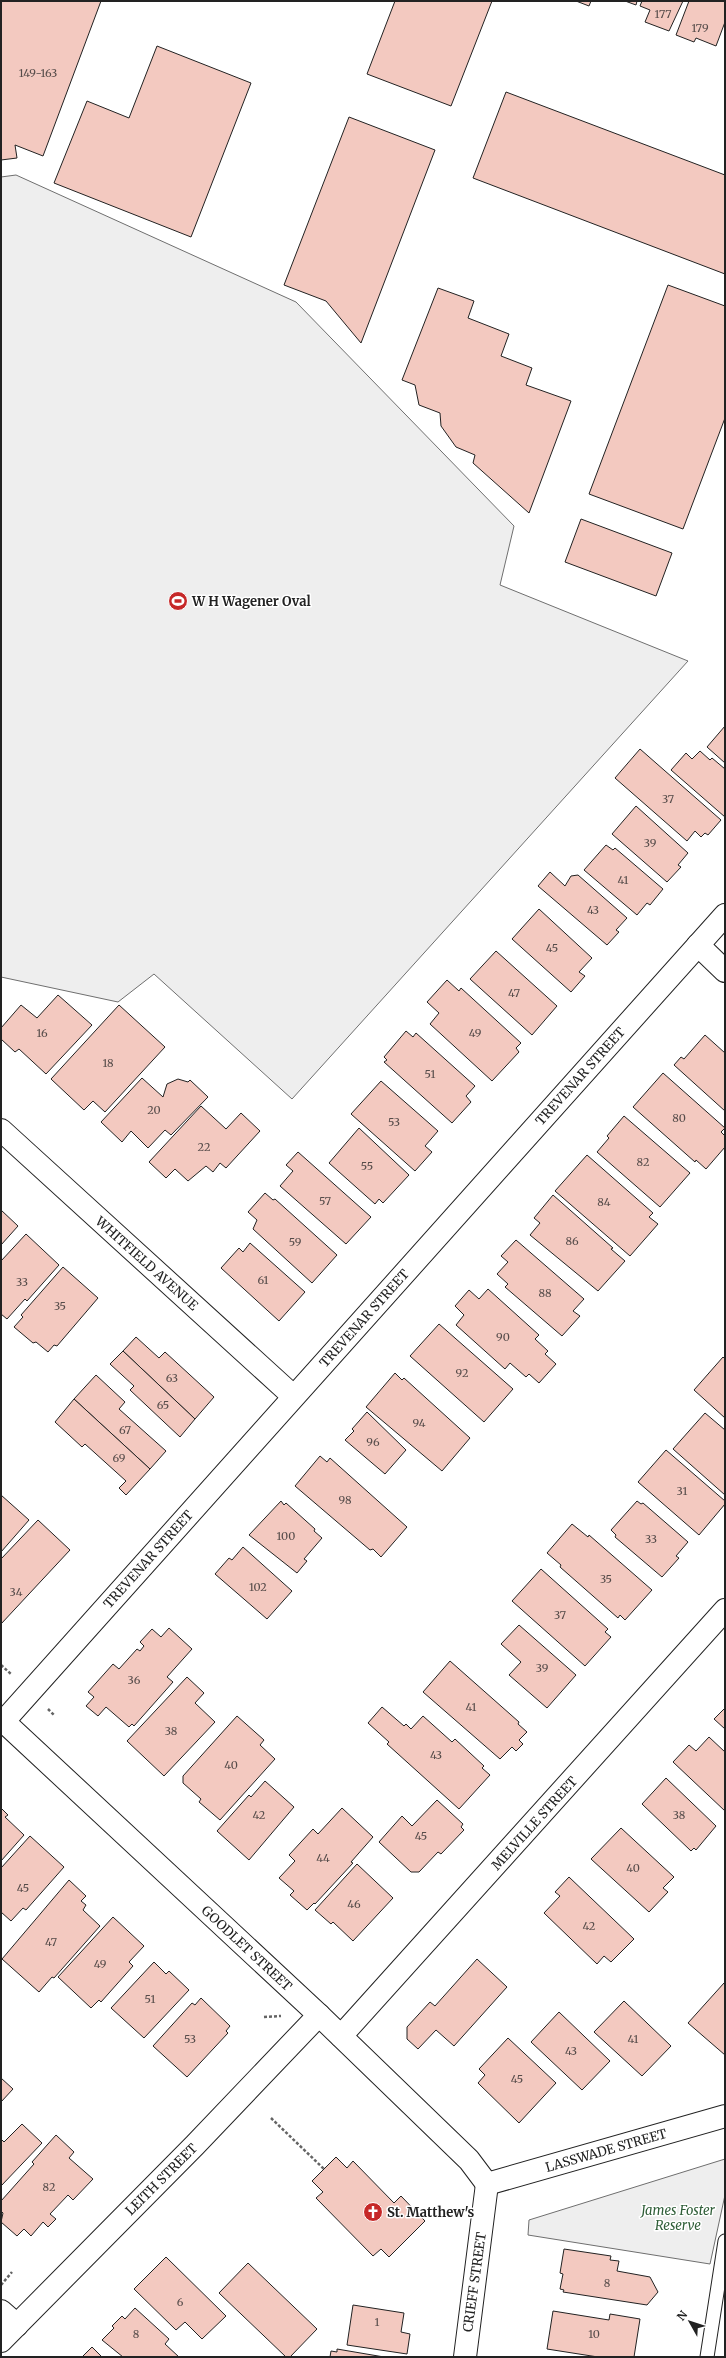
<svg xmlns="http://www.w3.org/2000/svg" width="726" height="2358" font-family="Merriweather,serif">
<rect width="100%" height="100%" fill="#fff"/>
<!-- green -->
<g fill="#eee" stroke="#6f6f6f">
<path d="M16,175L296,302L514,526L500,585L688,661L292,1099L154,974L118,1002L1,977V177Z"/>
<path d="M725,2159V2195L710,2264L528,2235L529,2220Z"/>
</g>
<!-- building -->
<g fill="#f3c9c0" stroke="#222">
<path d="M1,1H101L43,156L15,145L17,158L1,160Z"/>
<path d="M395,1H492L451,106L367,74Z"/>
<path d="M576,1H591L589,6Z"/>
<path d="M625,1H637L636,5Z"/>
<path d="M642,1H683L669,31L645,22L650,10L640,6Z"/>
<path d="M689,1H725V22L716,46L696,38L694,42L676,35Z"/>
<path d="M157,46L251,83L191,237L54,183L87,101L129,118Z"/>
<path d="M506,92L725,175V274L473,178Z"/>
<path d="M349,117L435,150L361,343L326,301L284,285Z"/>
<path d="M668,285L725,306V418L683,529L589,494Z"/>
<path d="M438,288L474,301L468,318L509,334L501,356L532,368L526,385L571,401L529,513L473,463L475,455L456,447L441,426L440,413L419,405L415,385L402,380Z"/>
<path d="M581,519L672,553L656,596L565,562Z"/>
<path d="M725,726V763L707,747Z"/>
<path d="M640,749L721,820L708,835L705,833L701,837L695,831L687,841L615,778Z"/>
<path d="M700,751L710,760L712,758L725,769V817L671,770L686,753L692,759Z"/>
<path d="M636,806L688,853L678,865L681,867L667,882L612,834Z"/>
<path d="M606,845L613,850L615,848L663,889L650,905L647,903L637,915L584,870Z"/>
<path d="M550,872L565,886L571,876L578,875L627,918L616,930L619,932L607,945L538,886Z"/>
<path d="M539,909L592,958L579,972L585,976L571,992L512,939Z"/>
<path d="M496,951L557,1006L532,1035L470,979Z"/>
<path d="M447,980L459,991L461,988L521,1043L516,1048L519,1052L492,1081L430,1024L439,1013L427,1002Z"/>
<path d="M58,995L92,1025L46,1074L19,1049L15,1052L1,1039V1028L21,1005L37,1018Z"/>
<path d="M119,1005L165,1047L105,1112L93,1101L84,1110L51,1079Z"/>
<path d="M406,1031L413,1037L416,1033L475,1086L466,1096L471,1102L452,1123L384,1062L387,1060L384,1057Z"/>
<path d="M705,1035L725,1053V1111L674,1065L681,1057L684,1059Z"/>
<path d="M663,1073L725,1128L721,1132L725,1136V1147L706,1169L696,1160L695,1162L633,1107Z"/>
<path d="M142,1078L163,1097L167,1084L178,1079L188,1082L190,1080L208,1097L171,1135L165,1130L148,1148L131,1131L122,1142L101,1122Z"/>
<path d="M381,1081L438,1131L425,1146L432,1152L415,1171L351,1114Z"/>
<path d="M201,1106L226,1129L241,1113L260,1131L226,1168L220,1163L213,1172L206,1166L188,1181L175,1169L166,1178L149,1162Z"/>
<path d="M624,1116L690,1173L660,1207L597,1152L609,1138L607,1136Z"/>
<path d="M359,1128L409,1175L383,1203L379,1199L375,1204L329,1163Z"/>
<path d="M298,1152L371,1217L346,1244L280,1186L293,1171L286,1165Z"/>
<path d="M587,1155L653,1213L649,1217L658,1224L630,1256L555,1191Z"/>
<path d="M265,1193L273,1200L275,1199L337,1255L312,1283L253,1229L257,1220L248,1212Z"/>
<path d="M553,1195L613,1248L611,1249L625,1261L598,1291L530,1235L540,1223L534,1218Z"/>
<path d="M1,1210L18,1226L1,1245Z"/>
<path d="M26,1234L59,1265L27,1301L25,1299L7,1319L1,1314V1261Z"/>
<path d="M516,1240L584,1299L573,1311L580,1316L562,1336L505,1287L508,1284L497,1274L508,1262L501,1256Z"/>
<path d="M250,1243L305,1292L279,1321L221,1268L239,1248L243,1252Z"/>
<path d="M63,1267L98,1298L57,1346L54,1345L48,1352L36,1342L33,1343L14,1327L23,1317L21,1315Z"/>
<path d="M488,1289L539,1335L535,1339L548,1351L545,1354L556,1364L539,1383L529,1374L526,1377L510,1363L505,1369L456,1325L464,1315L455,1306L469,1290L479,1299Z"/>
<path d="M439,1324L513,1389L484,1422L410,1356Z"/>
<path d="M136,1337L159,1358L165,1352L214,1397L195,1419L123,1351Z"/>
<path d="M123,1351L195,1419L180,1437L130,1390L134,1386L110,1364Z"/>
<path d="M723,1357L725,1359V1418L694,1390Z"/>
<path d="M395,1373L402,1380L404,1378L470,1438L442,1471L366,1407Z"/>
<path d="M96,1375L125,1402L119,1409L166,1451L150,1469L74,1399Z"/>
<path d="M74,1399L150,1469L126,1495L119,1488L126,1481L85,1444L82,1447L55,1422Z"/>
<path d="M367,1412L406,1450L385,1474L345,1440L354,1431L352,1429Z"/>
<path d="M705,1413L725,1430V1495L673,1449Z"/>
<path d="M666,1450L725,1501V1504L699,1535L638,1482Z"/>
<path d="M320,1456L327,1462L330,1458L407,1527L381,1557L373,1549L370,1550L295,1486Z"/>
<path d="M1,1495L29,1520L1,1552Z"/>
<path d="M281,1501L284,1505L286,1503L315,1529L314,1531L322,1538L304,1559L307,1561L297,1573L249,1535Z"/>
<path d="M637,1501L641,1504L643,1503L688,1542L676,1556L679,1558L662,1577L615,1537L616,1535L611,1530Z"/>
<path d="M38,1520L70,1550L1,1624V1559Z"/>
<path d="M572,1524L588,1537L589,1535L652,1590L625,1620L620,1615L618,1618L560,1567L561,1565L547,1553Z"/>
<path d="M243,1547L292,1591L267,1619L215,1574L229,1558L232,1560Z"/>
<path d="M541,1569L608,1629L605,1632L611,1637L585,1666L512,1601Z"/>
<path d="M519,1625L576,1675L547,1708L509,1675L521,1662L501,1644Z"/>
<path d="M169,1628L192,1649L167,1677L173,1682L134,1726L132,1724L129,1727L106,1707L98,1716L86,1706L94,1697L88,1692L113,1664L119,1669L137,1649L140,1651L144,1646L140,1642L152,1629L161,1637Z"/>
<path d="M450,1661L519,1722L518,1724L527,1732L519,1740L523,1744L516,1751L512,1747L500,1759L423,1692Z"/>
<path d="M187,1677L204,1693L195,1703L215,1722L164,1776L127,1741Z"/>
<path d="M382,1707L404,1726L406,1724L411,1729L423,1716L452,1742L455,1739L484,1766L482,1768L490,1775L459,1809L387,1744L389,1742L368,1723Z"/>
<path d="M725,1708V1729L714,1719Z"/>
<path d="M237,1716L264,1740L260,1745L275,1759L220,1820L199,1802L201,1799L183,1783V1776Z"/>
<path d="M709,1737L725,1752V1811L673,1762L689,1745L696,1751Z"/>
<path d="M666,1778L716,1826L696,1850L694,1848L691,1851L642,1804Z"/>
<path d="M265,1781L294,1807L249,1860L217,1831L249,1795L251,1797Z"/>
<path d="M437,1800L463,1824L461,1827L464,1830L441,1854L438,1852L419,1872H411L379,1842L402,1816L412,1826Z"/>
<path d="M1,1808L8,1815L5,1817L24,1835L1,1861Z"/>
<path d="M342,1808L373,1837L351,1862L353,1863L315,1904L314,1903L307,1910L290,1895L294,1891L279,1878L295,1861L289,1855L313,1829L318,1834Z"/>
<path d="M621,1828L674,1877L663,1888L668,1892L649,1912L591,1859Z"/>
<path d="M30,1836L64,1867L26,1910L23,1908L11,1921L1,1912V1868Z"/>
<path d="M357,1864L393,1898L353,1941L333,1922L331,1924L315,1910Z"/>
<path d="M569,1877L634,1939L611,1962L604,1956L597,1964L544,1913L560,1896L555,1892Z"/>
<path d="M69,1880L86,1896L81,1901L86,1905L83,1910L100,1926L54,1978L52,1977L39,1992L2,1959Z"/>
<path d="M113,1917L144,1946L129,1962L133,1966L101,2002L99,2000L91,2008L58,1977Z"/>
<path d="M477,1959L507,1987L454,2046L436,2030L418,2049L407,2039V2027L430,2002L435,2006Z"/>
<path d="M154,1962L166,1974L169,1971L189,1990L144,2038L111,2008Z"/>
<path d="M724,1983L725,1984V2055L688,2023Z"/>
<path d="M201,1998L230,2026L226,2031L228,2033L187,2077L153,2046L192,2003L195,2005Z"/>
<path d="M624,2001L671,2046L642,2076L594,2032Z"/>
<path d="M559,2012L610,2061L582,2090L531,2042Z"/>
<path d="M508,2038L556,2083L519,2123L478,2083L485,2075L479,2069Z"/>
<path d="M1,2078L13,2089L1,2102Z"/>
<path d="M22,2124L42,2143L1,2186V2139L4,2142Z"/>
<path d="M56,2135L74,2152L69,2158L93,2179L73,2200L68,2195L50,2214L56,2219L48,2227L43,2222L31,2236L24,2229L17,2236L1,2222L3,2213L1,2211V2201L34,2164L32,2162Z"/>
<path d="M336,2157L347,2168L353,2161L394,2203L401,2196L425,2221L389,2257L381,2249L373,2256L316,2198L323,2192L312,2181Z"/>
<path d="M564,2249L611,2256L610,2260L619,2261L617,2271L650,2277L658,2292L647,2305L563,2292L564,2290L560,2289L563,2274L560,2273Z"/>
<path d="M166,2257L226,2316L202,2339L185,2322L176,2330L134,2289Z"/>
<path d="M248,2263L317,2329L290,2357H286L219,2293Z"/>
<path d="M353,2305L404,2313L401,2332L410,2334L407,2354L347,2345Z"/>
<path d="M135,2308L169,2339L165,2344L179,2357H123L102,2340L114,2328L112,2326L122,2316L125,2319Z"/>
<path d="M553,2311L609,2320L610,2314L640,2319L634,2357H598L547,2349Z"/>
<path d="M92,2347L102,2357H82Z"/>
<path d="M337,2349L384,2357H330L331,2351L337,2352Z"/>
</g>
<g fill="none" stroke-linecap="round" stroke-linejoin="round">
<!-- service casing -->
<g stroke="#222" stroke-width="15">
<path id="service" d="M707,2357L725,2241"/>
</g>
<!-- minor casing -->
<g stroke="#222" stroke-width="24">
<g id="minor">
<path d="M698,945L725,971"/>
<path d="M1,1130L293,1396"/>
<path d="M1,1719L319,2015L469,2160L487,2184"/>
<path d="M4,1721L725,915"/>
<path d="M341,2036L725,1610"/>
<path d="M487,2184L725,2116"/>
<path d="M1,2311L17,2325"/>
<path d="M1,2341L195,2145L319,2015"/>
<path d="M465,2357L487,2184"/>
</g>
</g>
<!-- path -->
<g stroke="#646464" stroke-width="2.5" stroke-dasharray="3 2" stroke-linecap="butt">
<path d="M1,1665L11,1674"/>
<path d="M48,1709L55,1716"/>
<path d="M264,2017L281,2016"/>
<path d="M271,2118L324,2169"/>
<path d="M1,2285L12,2272"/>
</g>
<!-- service -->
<use href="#service" stroke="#fff" stroke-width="13"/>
<!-- minor -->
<use href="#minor" stroke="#fff" stroke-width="22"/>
</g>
<!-- icons -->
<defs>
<g id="stadium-disc" transform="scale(1)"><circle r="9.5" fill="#c62828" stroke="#fff"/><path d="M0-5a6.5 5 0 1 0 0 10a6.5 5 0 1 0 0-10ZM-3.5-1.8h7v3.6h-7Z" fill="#fff"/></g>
<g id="church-disc" transform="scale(1)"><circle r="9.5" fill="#c62828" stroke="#fff"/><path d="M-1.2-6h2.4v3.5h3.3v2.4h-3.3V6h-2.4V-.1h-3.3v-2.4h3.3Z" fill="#fff"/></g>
</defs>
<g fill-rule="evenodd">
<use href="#stadium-disc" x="178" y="601"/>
<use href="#church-disc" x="373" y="2212"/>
</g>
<g text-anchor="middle" stroke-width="3" stroke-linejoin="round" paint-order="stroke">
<!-- number labels -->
<g font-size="11" fill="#564c4a">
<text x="663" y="18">177</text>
<text x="700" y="32">179</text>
<text x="38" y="77">149-163</text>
<text x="668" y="803">37</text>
<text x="650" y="847">39</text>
<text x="623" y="884">41</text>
<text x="593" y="914">43</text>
<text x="552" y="952">45</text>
<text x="514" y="997">47</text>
<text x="42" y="1037">16</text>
<text x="475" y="1037">49</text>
<text x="108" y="1067">18</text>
<text x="430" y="1078">51</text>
<text x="154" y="1114">20</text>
<text x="679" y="1122">80</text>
<text x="394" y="1126">53</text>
<text x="204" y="1151">22</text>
<text x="643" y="1166">82</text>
<text x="367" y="1170">55</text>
<text x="325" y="1205">57</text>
<text x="604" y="1206">84</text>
<text x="572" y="1245">86</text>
<text x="295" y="1246">59</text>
<text x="263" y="1284">61</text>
<text x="22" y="1286">33</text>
<text x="545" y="1297">88</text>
<text x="60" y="1310">35</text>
<text x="503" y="1341">90</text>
<text x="462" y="1377">92</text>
<text x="172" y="1382">63</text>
<text x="163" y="1409">65</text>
<text x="419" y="1427">94</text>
<text x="125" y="1434">67</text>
<text x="373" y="1446">96</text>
<text x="119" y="1462">69</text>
<text x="682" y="1495">31</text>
<text x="345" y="1504">98</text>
<text x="286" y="1540">100</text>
<text x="651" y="1543">33</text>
<text x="606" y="1583">35</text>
<text x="258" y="1591">102</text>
<text x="16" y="1596">34</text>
<text x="560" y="1619">37</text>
<text x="542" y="1672">39</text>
<text x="134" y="1684">36</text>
<text x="471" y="1711">41</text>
<text x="171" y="1735">38</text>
<text x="436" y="1759">43</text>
<text x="231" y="1769">40</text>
<text x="259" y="1819">42</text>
<text x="679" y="1819">38</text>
<text x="421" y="1840">45</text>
<text x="323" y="1862">44</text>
<text x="633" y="1872">40</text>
<text x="23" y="1892">45</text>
<text x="354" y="1908">46</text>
<text x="589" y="1930">42</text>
<text x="51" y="1946">47</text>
<text x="100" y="1968">49</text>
<text x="150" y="2003">51</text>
<text x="190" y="2043">53</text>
<text x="633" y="2043">41</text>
<text x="571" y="2055">43</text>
<text x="517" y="2083">45</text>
<text x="49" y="2191">82</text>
<text x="607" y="2287">8</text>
<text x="180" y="2306">6</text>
<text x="377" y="2326">1</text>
<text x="136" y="2338">8</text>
<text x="594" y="2338">10</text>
</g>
<!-- poi labels -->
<g font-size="13" font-weight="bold" fill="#222" stroke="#fff" text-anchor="start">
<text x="192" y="606">W H Wagener Oval</text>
<text x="387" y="2217">St. Matthew's</text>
</g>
<!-- street labels -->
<g font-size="13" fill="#222" stroke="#fff">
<text transform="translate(580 1076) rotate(-48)" y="5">TREVENAR STREET</text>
<text transform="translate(147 1263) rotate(42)" y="5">WHITFIELD AVENUE</text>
<text transform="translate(364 1318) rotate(-48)" y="5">TREVENAR STREET</text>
<text transform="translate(148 1559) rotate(-48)" y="5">TREVENAR STREET</text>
<text transform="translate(534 1823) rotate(-48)" y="5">MELVILLE STREET</text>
<text transform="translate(247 1948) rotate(43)" y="5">GOODLET STREET</text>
<text transform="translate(606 2150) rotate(-16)" y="5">LASSWADE STREET</text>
<text transform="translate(161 2179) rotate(-45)" y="5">LEITH STREET</text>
<text transform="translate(474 2282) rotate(-82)" y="5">CRIEFF STREET</text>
</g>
<!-- park labels -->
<g font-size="13" font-style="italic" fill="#2f5e38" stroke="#fff">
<text x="678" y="2215">James Foster<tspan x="678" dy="15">Reserve</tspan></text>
</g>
</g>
<!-- border -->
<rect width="726" height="2358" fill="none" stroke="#222222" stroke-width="4"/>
<!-- north arrow -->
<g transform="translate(690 2322) rotate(309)" stroke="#ffffff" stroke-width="3" paint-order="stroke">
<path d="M0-3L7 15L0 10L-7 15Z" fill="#222222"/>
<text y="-6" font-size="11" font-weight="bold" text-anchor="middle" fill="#222222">N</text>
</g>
</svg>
